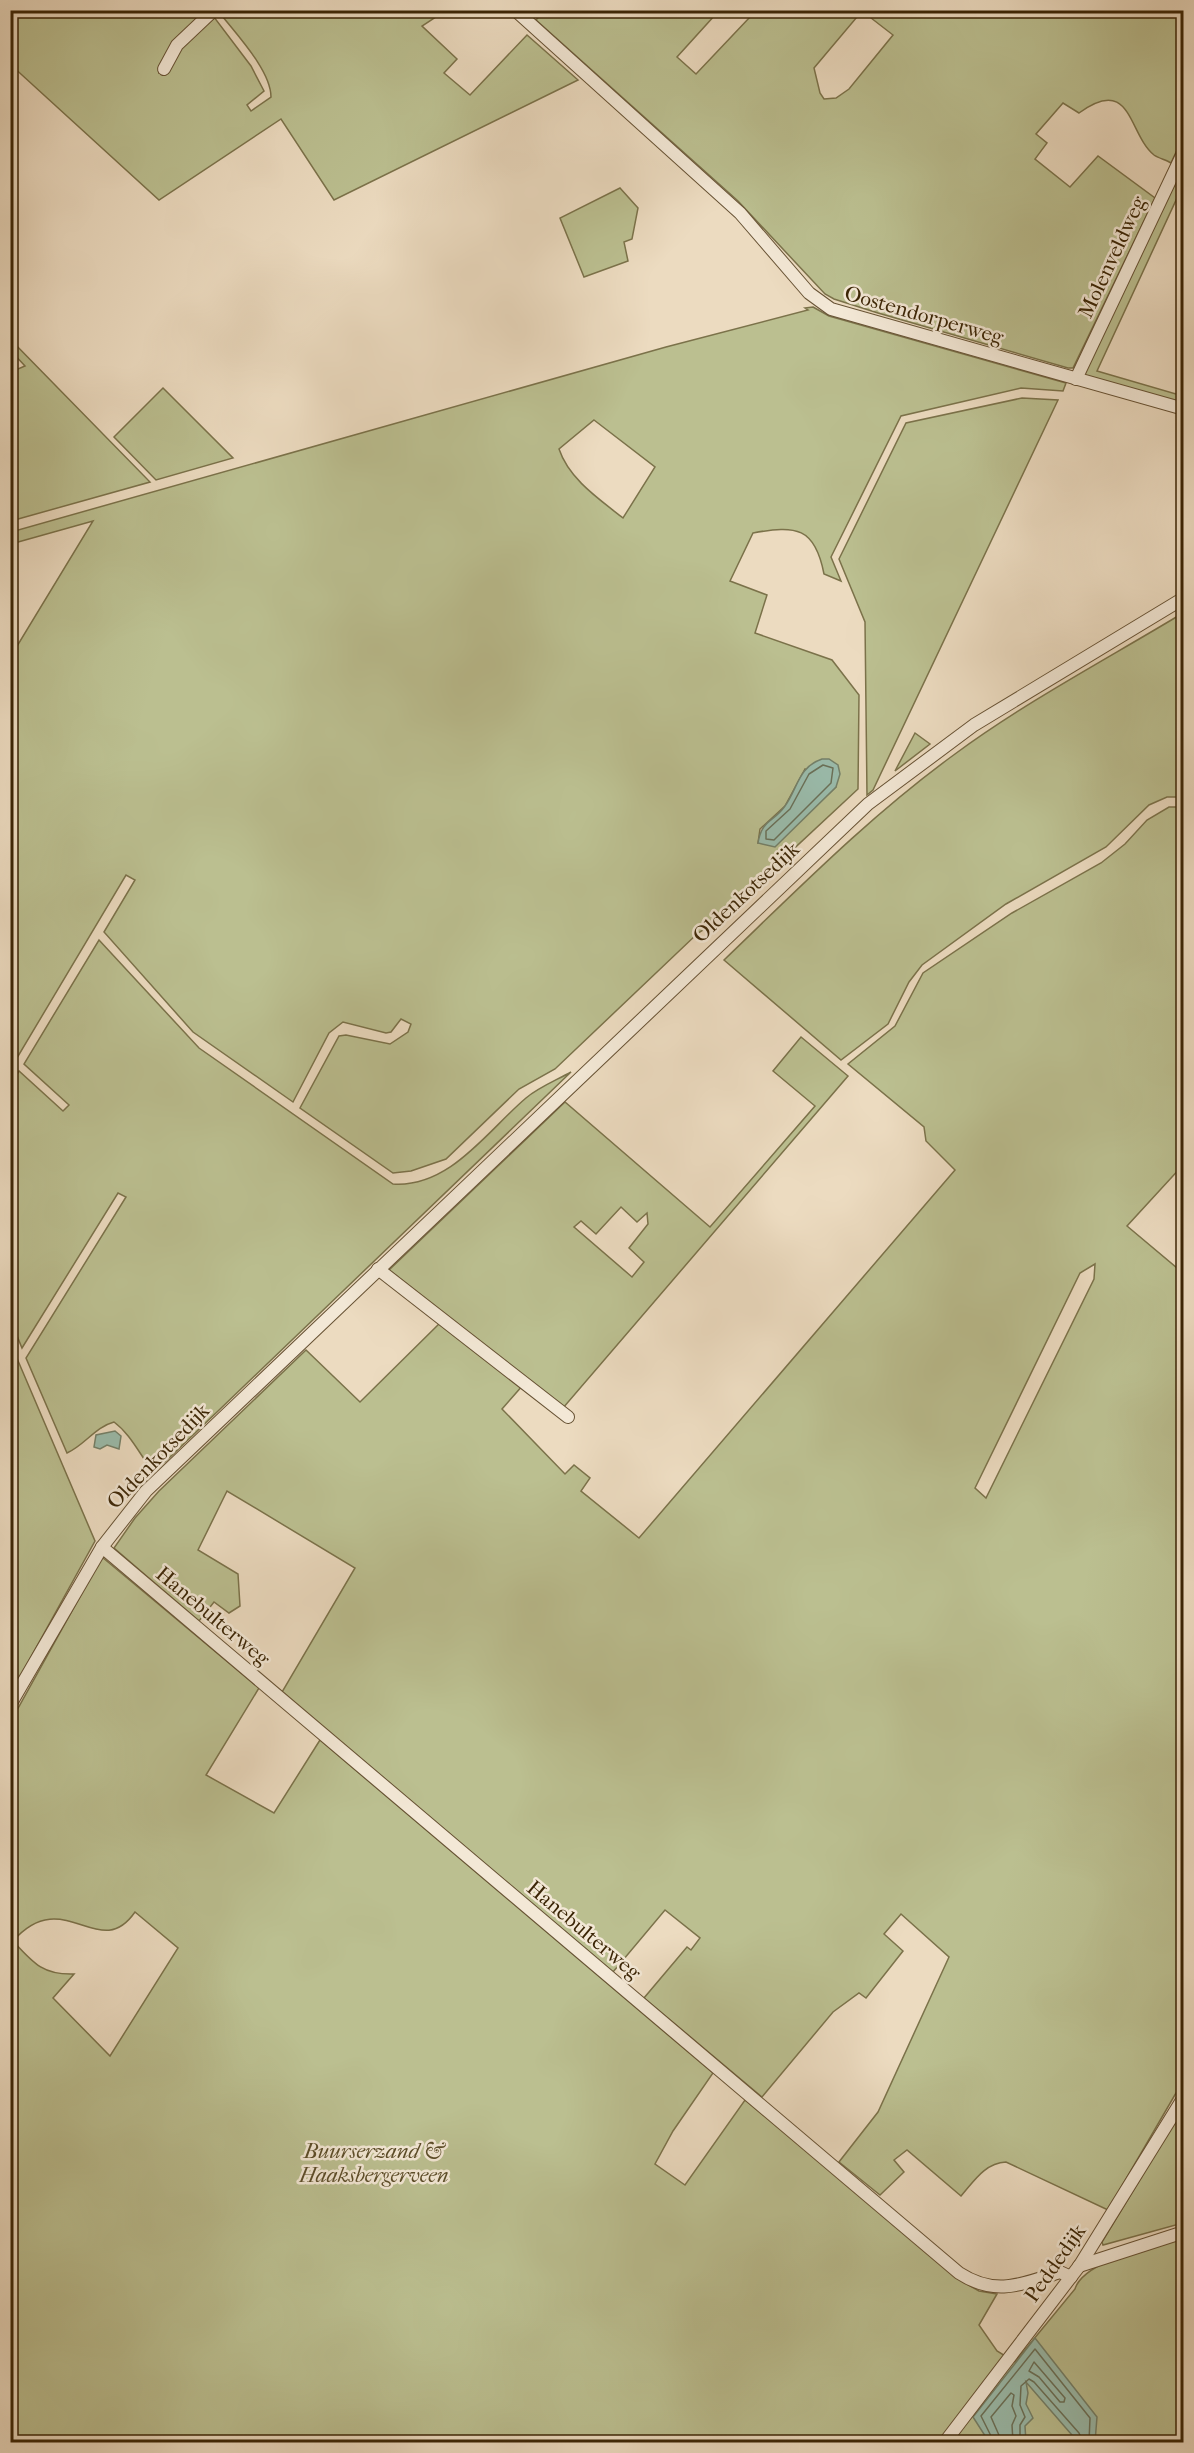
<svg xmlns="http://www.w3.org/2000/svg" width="1194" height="2453" font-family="'IM FELL French Canon',serif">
<rect width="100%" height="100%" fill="#ecdbc0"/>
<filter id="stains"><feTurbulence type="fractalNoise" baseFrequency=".00333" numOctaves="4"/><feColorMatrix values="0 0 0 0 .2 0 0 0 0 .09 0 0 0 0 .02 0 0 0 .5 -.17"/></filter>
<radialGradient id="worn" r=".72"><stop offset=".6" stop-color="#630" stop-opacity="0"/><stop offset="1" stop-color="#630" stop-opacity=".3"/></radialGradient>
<!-- green -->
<g fill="#bbbf90" stroke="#7b724a" stroke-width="1.5" fill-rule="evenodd">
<path d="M10,11H209L162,63L159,73L167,71L176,53L214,17L251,66L264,91L247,105L251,111L271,97C271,70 235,33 219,12L221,11H445L422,26L457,59L444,73L470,95L527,35L578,80L334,200L281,119L159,200L11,65Z"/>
<path d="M544,11H710L715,15L677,57L696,74L750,17L744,11H1183V137L1171,163C1166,160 1158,158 1154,155C1128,134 1132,74 1079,113L1063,103L1036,134L1047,143L1035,159L1070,187L1098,156L1155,198L1073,368H1068L878,313L834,299L825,294L738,201L536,20ZM862,11L893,35L849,89L836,98L824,99L820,93L814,68Z"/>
<path d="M1183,161V185L1097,371L1183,396V404L1082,376Z"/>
<path d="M620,188L638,208L632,239L624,242L628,261L584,277L560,218Z"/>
<path d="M813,307L829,316L1066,383L1063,391L1021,388L901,416L831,557L841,581L824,574C815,527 796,525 753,533L730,581L767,595L755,633L832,660L859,695L858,789L713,924L698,933L555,1069L519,1089L446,1159L411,1171L393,1173L300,1108L339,1036L346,1035L390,1044L408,1032L411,1024L401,1019L391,1032L386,1033L343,1022L329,1033L293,1102L193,1032L104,932L135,880L126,875L11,1068V656L93,521L11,544V532L666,347L808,310L805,308ZM594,420L655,467L623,518C599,499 569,479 559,449ZM805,769L836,787L785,835L758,843L760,829L785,806Z"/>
<path d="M10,339L150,482L11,521V372L25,366L11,351Z"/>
<path d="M163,388L233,458L156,480L114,437Z"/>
<path d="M1022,398L1058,400L873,790L867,795L865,622L839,559L906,423Z"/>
<path d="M1183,613V797H1167L1149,805L1106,847L1006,904L922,965L909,982L888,1024L841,1060L724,960C799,888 871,815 955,754C1027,701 1107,659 1183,613Z"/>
<path d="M915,733L930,744L895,771Z"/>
<path d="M1169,807H1183V1165L1127,1226L1183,1273V2081L1108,2210L1006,2162C985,2163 974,2181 961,2196L907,2150L894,2160L904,2172L880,2195L839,2162L878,2112L949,1957L901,1914L884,1934L903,1951L866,1998L859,1993L833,2012L762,2097L644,1998L687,1947L691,1950L700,1938L665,1910L613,1972L282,1692L355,1568L227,1491L198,1550L238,1574L240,1606L229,1613L214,1602L199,1621L114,1548L135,1518L159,1491L306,1350L360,1402L442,1321L523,1385L502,1409L565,1474L574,1465L590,1478L581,1491L639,1538L955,1170L926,1141L924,1127L848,1064L895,1026L923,973L1012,913L1101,863L1125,844L1147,820ZM1095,1264L1094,1279L986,1498L975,1488L1080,1273Z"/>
<path d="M99,940L199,1048L393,1184C450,1188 488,1130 526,1098C539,1087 557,1080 571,1072L140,1486L149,1466C138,1451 129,1433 114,1422C95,1427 85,1445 67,1453L26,1358L126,1197L118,1193L22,1348L11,1321V1086L19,1071L63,1111L69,1105L24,1064Z"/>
<path d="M801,1037L848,1076L563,1408L389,1270L565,1102L710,1227L815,1106L773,1071ZM621,1207L637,1222L647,1213L648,1224L629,1248L644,1262L632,1277L574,1227L581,1221L596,1234Z"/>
<path d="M10,1342L95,1541L11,1693H10Z"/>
<path d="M102,1557L259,1688L206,1775L274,1813L320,1740L713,2073L673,2131L655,2164L685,2185L745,2100L965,2283L979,2291L997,2294L979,2325L997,2351L1015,2362L1075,2289C1083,2261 1157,2244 1183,2235V2442H11V1721ZM135,1912L178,1948L110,2056L53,1998L74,1974C43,1975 33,1963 13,1941C64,1883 99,1964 135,1912Z"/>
<path d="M1183,2108V2223L1103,2245L1102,2242Z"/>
</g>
<!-- water -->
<g fill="#9abcac" stroke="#748069" stroke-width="1.5">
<path d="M822,759H829L838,765L840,774L836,787L775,847L758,843C762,819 773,823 785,806C798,788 798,767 822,759Z"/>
<path d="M115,1431L121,1436L119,1449L107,1445L100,1449L94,1447L96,1435Z"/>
<path d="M1035,2338L1097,2417L1095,2442H1078L1026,2382L1028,2393L1026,2404L1033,2418L1025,2426L1026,2442H989L973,2417Z"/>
</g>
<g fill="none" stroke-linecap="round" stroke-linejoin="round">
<!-- shore -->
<g stroke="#6a7058" stroke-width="1.5">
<path d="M823,765L833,768L831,783L774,840L766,839V831L790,809L809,774Z"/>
<path d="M1034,2362L1065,2398L1064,2402H1060L1039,2377L1029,2371Z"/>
<path d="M994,2442L981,2416L1035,2349L1090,2418L1089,2442"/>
<path d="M1002,2442L991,2417L1011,2393L1014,2395L1012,2406L1016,2416L1012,2425L1013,2442"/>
<path d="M1020,2442V2425L1025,2417L1020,2405L1021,2386L1029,2379L1034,2382L1079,2433L1083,2442"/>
</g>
<!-- minor casing -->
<g stroke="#675234" stroke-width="14">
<g id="minor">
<path d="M515,10L740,213L809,293L831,309L1184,409"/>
<path d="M164,69L177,45L214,10"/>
<path d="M1076,379L1184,151"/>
<path d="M378,1269L568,1417"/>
<path d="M102,1547L959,2273C996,2297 1022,2284 1060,2272L1071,2277"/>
<path d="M10,1705L102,1547L146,1491L868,804L974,725L1184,598"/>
<path d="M1079,2266L1184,2232"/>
<path d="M945,2442L1080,2265L1184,2097"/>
</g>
</g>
<!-- minor -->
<use href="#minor" stroke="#f3e8d6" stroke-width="12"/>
</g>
<g text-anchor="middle" stroke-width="5" stroke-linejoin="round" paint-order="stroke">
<!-- street labels -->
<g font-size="21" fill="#3b2505" stroke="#f3e8d6">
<text transform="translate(1112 257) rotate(-65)" y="7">Molenveldweg</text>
<text transform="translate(924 315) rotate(16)" y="7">Oostendorperweg</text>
<text transform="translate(746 892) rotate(-43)" y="7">Oldenkotsedijk</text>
<text transform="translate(158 1456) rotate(-46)" y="7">Oldenkotsedijk</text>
<text transform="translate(213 1616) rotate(40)" y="7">Hanebulterweg</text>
<text transform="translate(584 1930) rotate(40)" y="7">Hanebulterweg</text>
<text transform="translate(1055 2263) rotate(-55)" y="7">Peddedijk</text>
</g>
<!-- park labels -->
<g font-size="21" font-style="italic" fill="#5b4c28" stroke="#f3e8d6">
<text x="374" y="2158">Buurserzand &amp;<tspan x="374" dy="24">Haaksbergerveen</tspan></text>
</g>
</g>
<!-- margin -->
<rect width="1194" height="2453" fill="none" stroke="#ecdbc0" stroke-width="36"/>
<rect x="12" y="12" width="1170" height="2429" fill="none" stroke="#3b2505" stroke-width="3"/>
<rect x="18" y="18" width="1158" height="2417" fill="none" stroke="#3b2505" stroke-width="1.5"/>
<rect width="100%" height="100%" filter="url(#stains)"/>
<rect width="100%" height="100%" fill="url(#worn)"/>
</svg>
